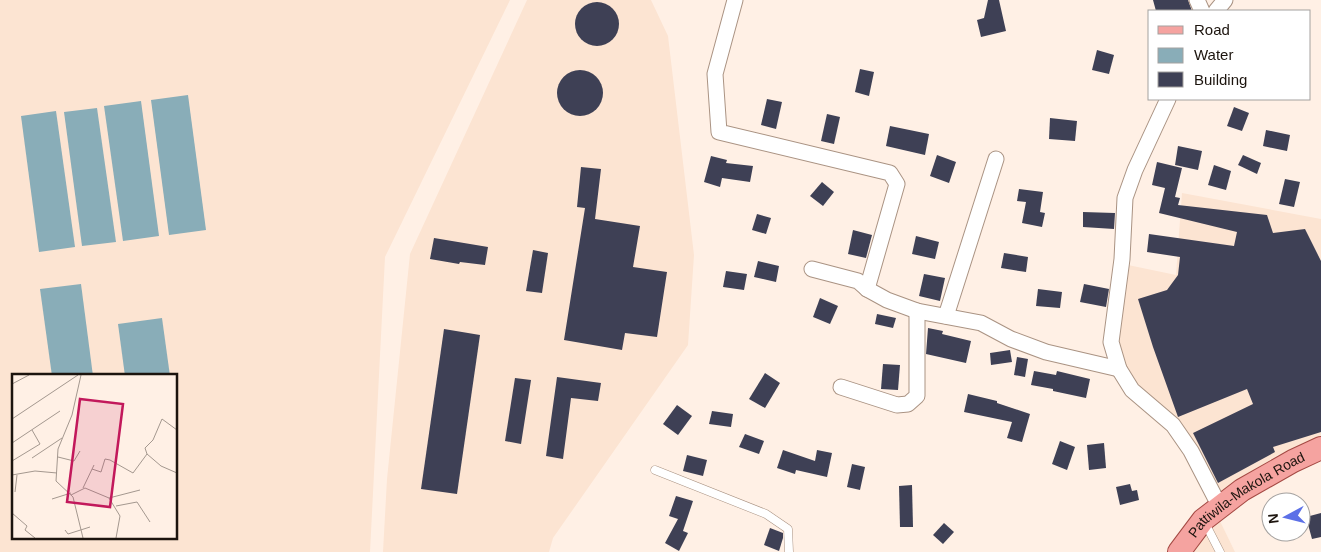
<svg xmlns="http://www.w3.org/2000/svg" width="1321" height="552" font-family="Helvetica,sans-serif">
<rect width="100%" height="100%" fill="#fff0e5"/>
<!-- built -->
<g fill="#fce4d2" fill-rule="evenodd">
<path d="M0,0H510L385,257L370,552H0ZM14,376H176V538H14Z"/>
<path d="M527,0H651L668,36L694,255L688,345L553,538L549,552H383L387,479L410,254Z"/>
<path d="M1182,193L1321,219V436L1278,455L1220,492L1127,377L1117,359L1121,297L1128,265L1176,275Z"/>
<path d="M1218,517L1235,552H1188Z"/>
</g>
<!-- water -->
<g fill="#89adb8">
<path d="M188,95L206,230L169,235L151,100Z"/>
<path d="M141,101L159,236L123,241L104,106Z"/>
<path d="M97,108L116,242L82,246L64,112Z"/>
<path d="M56,111L75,247L39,252L21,116Z"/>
<path d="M81,284L93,376H52L40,289Z"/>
<path d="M162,318L170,376H125L118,324Z"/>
</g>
<!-- building -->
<g fill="#3e4055">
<path d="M988,0H999L1006,31L981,37L977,20L984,18Z"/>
<path d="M1153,0H1188L1192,11H1156Z"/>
<circle cx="597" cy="24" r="22"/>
<path d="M1097,50L1114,55L1109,74L1092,70Z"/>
<path d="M860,69L874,72L869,96L855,92Z"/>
<circle cx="580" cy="93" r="23"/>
<path d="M767,99L782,102L776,129L761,125Z"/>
<path d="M1234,107L1249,113L1242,131L1227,126Z"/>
<path d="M827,114L840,117L834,144L821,141Z"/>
<path d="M1050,118L1077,121L1075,141L1049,139Z"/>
<path d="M890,126L929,134L925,155L886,146Z"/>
<path d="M1266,130L1290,135L1287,151L1263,146Z"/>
<path d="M1178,146L1202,151L1198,170L1175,165Z"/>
<path d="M937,155L956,162L949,183L930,176Z"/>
<path d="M1243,155L1261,163L1257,174L1238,165Z"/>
<path d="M711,156L727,160L726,163L753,166L750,182L722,178L720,187L704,182Z"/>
<path d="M1157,162L1182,168L1175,197L1180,198L1178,205L1267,215L1273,233L1305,229L1321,261V432L1273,447L1275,452L1218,483L1193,433L1253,404L1247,389L1178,417L1153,347L1138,299L1167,290L1178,275L1180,257L1147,252L1149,234L1234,246L1237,232L1159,213L1165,188L1152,185Z"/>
<path d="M1214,165L1231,171L1226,190L1208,185Z"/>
<path d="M581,167L601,169L595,219L640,226L633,267L667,272L657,337L625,333L622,350L564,340L585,208L577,207Z"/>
<path d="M1285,179L1300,182L1294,207L1279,204Z"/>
<path d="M822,182L834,192L823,206L810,196Z"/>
<path d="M1019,189L1043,192L1040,212L1045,213L1042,227L1022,223L1026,202L1017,201Z"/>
<path d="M1083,212L1115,213L1114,229L1083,227Z"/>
<path d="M757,214L771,218L766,234L752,230Z"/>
<path d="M853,230L872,235L866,258L848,254Z"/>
<path d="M916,236L939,242L935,259L912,254Z"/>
<path d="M434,238L488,247L485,265L460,262L459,264L430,259Z"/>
<path d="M533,250L548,253L542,293L526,291Z"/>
<path d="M1004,253L1028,257L1026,272L1001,268Z"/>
<path d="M758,261L779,266L776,282L754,277Z"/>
<path d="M726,271L747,274L744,290L723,287Z"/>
<path d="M924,274L945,278L940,301L919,296Z"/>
<path d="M1084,284L1109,289L1106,307L1080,302Z"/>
<path d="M1038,289L1062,292L1060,308L1036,306Z"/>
<path d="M820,298L838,306L830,324L813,317Z"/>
<path d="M877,314L896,318L893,328L875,324Z"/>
<path d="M928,328L943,331L942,334L971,341L966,363L926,354Z"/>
<path d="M444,329L480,335L457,494L421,489Z"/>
<path d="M1010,350L1012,362L991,365L990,353Z"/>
<path d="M1017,357L1028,359L1025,377L1014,375Z"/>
<path d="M883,364L900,365L898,390L881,389Z"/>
<path d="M1034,371L1056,375L1057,371L1090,379L1086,398L1053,391V389L1031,385Z"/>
<path d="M765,373L780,383L765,408L749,399Z"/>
<path d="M557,377L601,383L598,401L571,398L563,459L546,456Z"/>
<path d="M515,378L531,380L521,444L505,441Z"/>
<path d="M968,394L997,401V403L1030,414L1022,442L1007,438L1012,422L964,412Z"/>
<path d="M677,405L692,416L678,435L663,424Z"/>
<path d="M712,411L733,414L731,427L709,424Z"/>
<path d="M745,434L764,441L759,454L739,447Z"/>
<path d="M1060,441L1075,447L1067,470L1052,464Z"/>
<path d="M1104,443L1106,468L1089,470L1087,445Z"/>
<path d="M783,450L815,461L817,450L832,453L827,477L796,470L795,474L777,468Z"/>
<path d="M687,455L707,460L703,476L683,471Z"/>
<path d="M852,464L865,467L860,490L847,487Z"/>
<path d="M1130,484L1132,491L1137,490L1139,500L1120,505L1116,487Z"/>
<path d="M912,485L913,527H900L899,486Z"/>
<path d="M676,496L693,501L683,531L688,533L679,551L665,543L678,519L669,516Z"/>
<path d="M1321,513V537L1312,539L1306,517Z"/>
<path d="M944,523L954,532L943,544L933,535Z"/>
<path d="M770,528L783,533V538L779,551L764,545Z"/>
</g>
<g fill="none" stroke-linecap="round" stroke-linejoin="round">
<!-- service casing -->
<g stroke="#aa9383" stroke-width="9">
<g id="service">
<path d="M655,470L766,514L788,529L789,552"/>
<path d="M1205,523L1220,552"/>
</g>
</g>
<!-- minor casing -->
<g stroke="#aa9383" stroke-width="17">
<g id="minor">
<path d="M735,0L715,74L719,132L890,173L897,184L867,289"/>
<path d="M1197,0L1202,11"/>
<path d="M1216,11L1225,0"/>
<path d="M1168,99L1135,170L1125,198L1122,259L1111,342L1119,369L1132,390L1173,425L1191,451L1220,507"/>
<path d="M812,269L858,281L867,289L887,300L917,311L981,323L1011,339L1046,352L1119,369"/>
<path d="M946,316L996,159"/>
<path d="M841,387L897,405L908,404L917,396V311"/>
</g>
</g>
<!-- primary casing -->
<g stroke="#a44943" stroke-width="24">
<g id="primary">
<path id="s1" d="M1179,552L1203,520L1242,490L1293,461L1321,448"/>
</g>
</g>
<!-- service -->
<use href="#service" stroke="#fff" stroke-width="8"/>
<!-- minor -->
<use href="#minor" stroke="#fff" stroke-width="15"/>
<!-- primary -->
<use href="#primary" stroke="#f5a3a0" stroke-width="22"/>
</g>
<g text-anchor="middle" stroke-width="5" stroke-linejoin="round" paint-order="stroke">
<!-- street labels -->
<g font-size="14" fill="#1c140e" stroke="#fff">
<text dy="5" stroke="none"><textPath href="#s1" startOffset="90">Pattiwila-Makola Road</textPath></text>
</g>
</g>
<!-- overview -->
<g transform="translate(12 374)">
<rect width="165" height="165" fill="#fff0e5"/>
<path fill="none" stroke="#a4988f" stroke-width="1" d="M69,1L60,41L46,75L44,107L61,123L71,164M0,10L17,1M0,45L66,1M0,69L48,37M135,80L149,92L165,99M46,83L62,87L68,77M20,84L50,64M0,87L28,70L20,56M80,95L89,98L93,85L98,86L121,99L135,80L133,74L141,66L150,45L165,56M0,101L23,97L45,99M71,114L82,91M3,118L5,101M59,121L73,114L97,124L108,142L104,164M97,124L128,116M40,125L59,119M104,132L125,128L138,148M0,139L15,152L13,156L23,164M53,156L56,160L78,153"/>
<path fill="#c2185b" fill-opacity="0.15" stroke="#c2185b" stroke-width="2.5" d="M68,25L111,30L98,133L55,128Z"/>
<rect width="165" height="165" fill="none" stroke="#1c140e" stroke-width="2.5"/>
</g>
<!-- legend -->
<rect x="1148" y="10" width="162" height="90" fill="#ffffff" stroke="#a4a19f"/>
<rect x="1158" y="26" width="25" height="8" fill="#f5a3a0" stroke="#a4a19f"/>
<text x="1194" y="35" font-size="15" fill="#1c140e">Road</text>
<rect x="1158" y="48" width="25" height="15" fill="#89adb8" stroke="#a4a19f"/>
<text x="1194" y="60" font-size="15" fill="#1c140e">Water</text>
<rect x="1158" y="72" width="25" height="15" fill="#3e4055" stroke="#a4a19f"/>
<text x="1194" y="85" font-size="15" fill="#1c140e">Building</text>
<!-- north arrow -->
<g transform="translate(1286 517) rotate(263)"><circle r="24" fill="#ffffff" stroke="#a4a19f"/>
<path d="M0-4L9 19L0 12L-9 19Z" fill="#5c70e7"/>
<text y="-8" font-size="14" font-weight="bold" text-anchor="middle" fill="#1c140e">N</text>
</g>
</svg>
